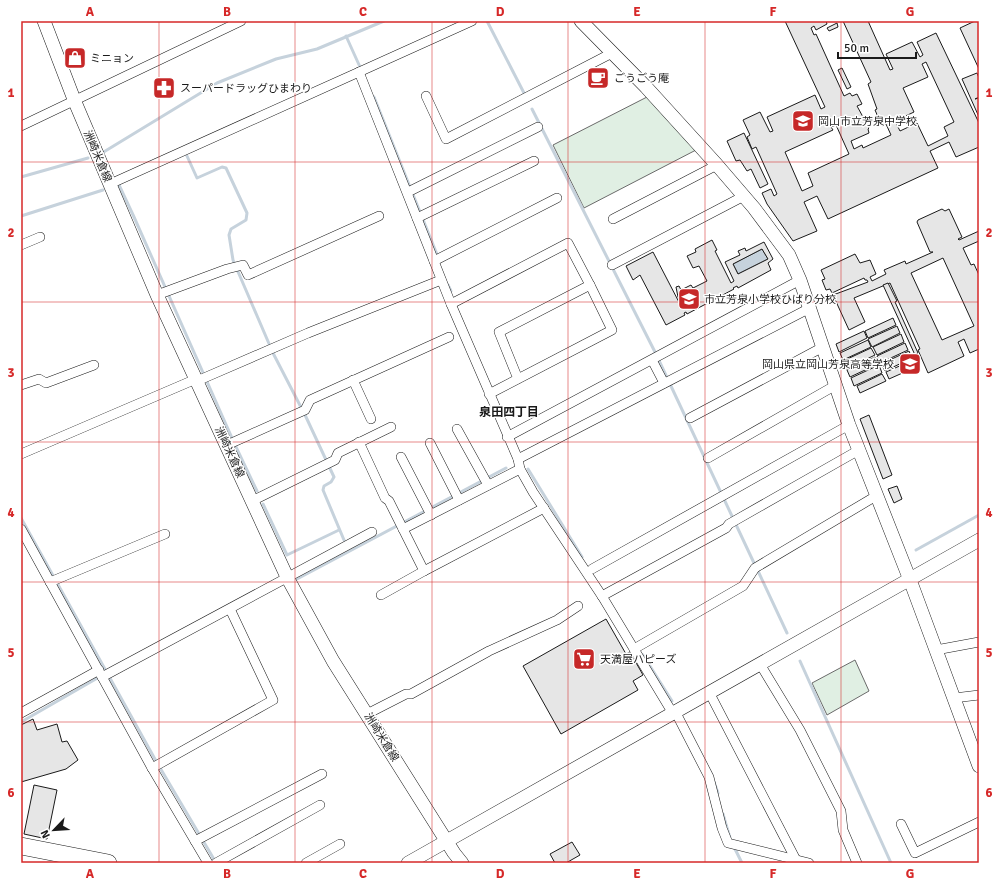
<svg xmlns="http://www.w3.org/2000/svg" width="1000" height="884" font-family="Signika,'Noto Sans JP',sans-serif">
<rect width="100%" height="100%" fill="#fff"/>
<!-- green -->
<g fill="#e0efe3" stroke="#6a6a6a">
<path d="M647,97L696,150L584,208L553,145Z"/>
<path d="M855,660L869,691L827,715L812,683Z"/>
</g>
<!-- water -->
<path fill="#c6d2dc" stroke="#6a6a6a" d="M762,249L768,259L738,274L733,264Z"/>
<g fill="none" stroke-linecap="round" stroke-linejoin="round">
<!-- stream -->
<g stroke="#c6d2dc" stroke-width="3">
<path d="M487,21L525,95"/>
<path d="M346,36L360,67"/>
<path d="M374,97L438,257"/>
<path d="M532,109L655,352L754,563"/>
<path d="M102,153L217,83L276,59L317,49L384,21"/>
<path d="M187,156L197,178L222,167L226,168L247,213L246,220L231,229L229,235L233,260L273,353L306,417L334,477L331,482L324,486L323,490L344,540"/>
<path d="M21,177L88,158"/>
<path d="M118,186L119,185L134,217L232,438"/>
<path d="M21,216L103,190"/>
<path d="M448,285L451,291"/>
<path d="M236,447L257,491"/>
<path d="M528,469L582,557"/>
<path d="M263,504L287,555L339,530"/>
<path d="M21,518L156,761L215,861"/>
<path d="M916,550L979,515"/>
<path d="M758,571L787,633"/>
<path d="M297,579L506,468"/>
<path d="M643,655L672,701"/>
<path d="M800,661L891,863"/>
<path d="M21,722L101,676"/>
<path d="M714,782L718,793"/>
<path d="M723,814L730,838"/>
<path d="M734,847L742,863"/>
</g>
</g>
<!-- building -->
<g fill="#e6e6e6" stroke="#1a1a1a" fill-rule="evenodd">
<path d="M785,21H826L827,24L816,30L814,26L811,28L814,35L816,34L844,96L850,93L852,96L857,94L862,104L857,106L869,128L868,129L869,133L851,141L854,149L862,145L863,148L891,135L886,124L882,126L875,110L877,109L868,84L871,82L843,21H868L890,70L893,69L886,54L912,42L920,57L923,55L917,42L936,33L979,123V147L956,157L949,142L930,151L938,168L828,219L817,196L804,202L817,231L793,241L767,204L762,193L771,189L774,196L777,194L756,147L752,149L747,137L750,135L743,120L760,112L770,132L773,131L767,117L815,95L821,109L825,107ZM926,62L954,122L944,127L948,136L928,146L917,123L900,131L895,121L914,112L903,88L928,77L922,64ZM836,125L849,154L808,173L813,186L802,191L785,152L833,130L831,127Z"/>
<path d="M975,21H979V69L960,28Z"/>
<path d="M837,23L838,27L829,31L827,28Z"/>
<path d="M842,68L851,87L847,89L838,70Z"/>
<path d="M977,73L979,78V97L975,99L979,98V117L962,79Z"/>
<path d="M744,133L768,184L760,188L751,169L747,171L740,160L736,161L727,141Z"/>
<path d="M942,209L945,211L949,209L962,237L958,239L959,240L979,231V241L963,248L971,265L974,264L979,275V349L970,353L964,339L958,342L964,356L928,373L918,350L920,349L890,283L854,298L865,322L849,330L833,295L868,282L867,280H865L864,278L832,293L830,289L826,290L822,280L825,279L821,270L855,254L860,263L870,260L876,274L870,277L872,281L886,274L884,270L905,261L906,264L933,252H930L917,222L918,220ZM943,258L974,326L942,340L911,273Z"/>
<path d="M712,240L717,250L715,251L731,283L734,281L725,262L740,255L738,251L745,248L746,251L764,242L773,259L768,263L771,270L738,288L737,286L733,288L734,289L687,314L686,312L684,313L685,315L666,325L640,275L633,280L626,266L653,252L682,308H684L678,297L676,287L679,286L681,290L691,285L693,288L707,281L699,266L693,268L687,256L696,252L695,249ZM762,249L768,259L738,274L733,264Z"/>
<path d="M888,283L897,301L895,302L918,353L915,355L883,285Z"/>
<path d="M893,318L896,325L868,338L865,331Z"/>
<path d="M897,326L900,333L872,347L868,339Z"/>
<path d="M864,331L867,338L839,352L836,344Z"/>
<path d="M901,334L904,342L877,355L873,347Z"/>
<path d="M868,340L871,347L843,360L840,353Z"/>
<path d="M905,343L908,350L880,363L877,356Z"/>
<path d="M871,348L875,355L846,369L843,361Z"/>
<path d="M909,351L912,358L885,371L881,364Z"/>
<path d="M875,357L878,364L850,377L847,370Z"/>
<path d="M913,360L916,367L889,379L886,372Z"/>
<path d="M879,365L882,373L854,386L851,378Z"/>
<path d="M882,374L886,381L860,393L857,386Z"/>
<path d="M869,415L892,475L883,479L860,419Z"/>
<path d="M897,486L902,499L894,503L888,489Z"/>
<path d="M606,619L626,654L630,652L643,675L633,681L638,690L561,734L523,666Z"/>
<path d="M33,719L37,730L57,724L62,742L67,741L78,760L66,769L21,782V725Z"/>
<path d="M34,785L57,790L47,839L24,834Z"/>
<path d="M572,842L580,855L566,863H555L550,854Z"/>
</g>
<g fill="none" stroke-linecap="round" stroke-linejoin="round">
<!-- street casing -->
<g stroke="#1a1a1a" stroke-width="10">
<g id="street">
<path d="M359,72L472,21"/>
<path d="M426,96L446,139L612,53"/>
<path d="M21,126L241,21"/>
<path d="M110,184L359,72L451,304L518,459L520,469L533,492L602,596L672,712"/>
<path d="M408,192L538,127"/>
<path d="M417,218L534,161"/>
<path d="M613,219L717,165"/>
<path d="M21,245L40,237"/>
<path d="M434,261L557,198"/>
<path d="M612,265L744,196"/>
<path d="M157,295L227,269L243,265L248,275L379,216"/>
<path d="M451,304L568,243L590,285"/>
<path d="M652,360L664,383"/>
<path d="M353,380L371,419"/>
<path d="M197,381L308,333L441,280"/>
<path d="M21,385L39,379L46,383L94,365"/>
<path d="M489,394L612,330L590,285L499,332L518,379"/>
<path d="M690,418L823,347"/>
<path d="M457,429L488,485"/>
<path d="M507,437L800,280"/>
<path d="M359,442L385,498L389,501L403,529"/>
<path d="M430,443L459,500"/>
<path d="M227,445L305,410L310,400L449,337"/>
<path d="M21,454L196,379"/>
<path d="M401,457L431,515"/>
<path d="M708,458L836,385"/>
<path d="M518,459L810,308"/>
<path d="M520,469L403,529L424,571L544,508"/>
<path d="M252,501L335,460L338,453L391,427"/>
<path d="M21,529L152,768L208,863"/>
<path d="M592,569L849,425"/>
<path d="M50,582L165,534"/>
<path d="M381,595L424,571"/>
<path d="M602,596L726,528L729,524L859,450"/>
<path d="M634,649L743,586L755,568L876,496"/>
<path d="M936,650L979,642"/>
<path d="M760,664L800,730L841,811L843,830L857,863"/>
<path d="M102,677L372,532"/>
<path d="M709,692L795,858"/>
<path d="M954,698L979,695"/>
<path d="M675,711L709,777L722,828L728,843L809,863"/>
<path d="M21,713L99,670"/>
<path d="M367,714L406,694H411L489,651L557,620L578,606"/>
<path d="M152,768L273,700L230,609"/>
<path d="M901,824L915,853L979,822"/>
<path d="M195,841L322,774"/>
<path d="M216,863L320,805"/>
<path d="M306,863L340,844"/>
</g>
</g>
<!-- secondary casing -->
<g stroke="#1a1a1a" stroke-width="14">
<g id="secondary">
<path d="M44,21L75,102L157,295L287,577L333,661L454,853L462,863"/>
<path d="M581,21L646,87L717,165L754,208L789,255L800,280L849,425L910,580L979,766"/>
<path d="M408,863L979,540"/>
</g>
</g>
<!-- highway casing -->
<g stroke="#1a1a1a" stroke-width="18">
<path id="highway" d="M21,846L108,863"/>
</g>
<!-- street -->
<use href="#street" stroke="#fff" stroke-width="9"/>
<!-- secondary -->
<use href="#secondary" stroke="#fff" stroke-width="13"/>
<!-- highway -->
<use href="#highway" stroke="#fff" stroke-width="17"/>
</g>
<!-- grid -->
<path fill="none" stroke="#d62828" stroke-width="1" stroke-opacity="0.55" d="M159,21V863M295,21V863M432,21V863M568,21V863M705,21V863M841,21V863M21,162H979M21,302H979M21,442H979M21,582H979M21,722H979"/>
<!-- icons -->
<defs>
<g id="shop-square" transform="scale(1.15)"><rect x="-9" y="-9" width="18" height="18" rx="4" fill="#c62828" stroke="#fff"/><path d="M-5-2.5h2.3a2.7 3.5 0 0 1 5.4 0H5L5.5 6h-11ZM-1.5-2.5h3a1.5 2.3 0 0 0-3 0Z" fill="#fff"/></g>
<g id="cafe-square" transform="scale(1.15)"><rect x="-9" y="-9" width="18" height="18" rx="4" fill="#c62828" stroke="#fff"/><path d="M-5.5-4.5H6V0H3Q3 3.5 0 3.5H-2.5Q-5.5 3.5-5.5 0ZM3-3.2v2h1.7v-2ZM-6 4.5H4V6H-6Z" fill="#fff"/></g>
<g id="pharmacy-square" transform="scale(1.15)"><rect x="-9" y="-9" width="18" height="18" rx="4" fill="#c62828" stroke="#fff"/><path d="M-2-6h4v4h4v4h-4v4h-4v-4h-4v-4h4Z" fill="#fff"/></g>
<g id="school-square" transform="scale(1.15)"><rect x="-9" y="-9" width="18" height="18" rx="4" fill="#c62828" stroke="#fff"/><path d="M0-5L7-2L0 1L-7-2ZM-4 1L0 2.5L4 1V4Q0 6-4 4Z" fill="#fff"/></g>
<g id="supermarket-square" transform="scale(1.15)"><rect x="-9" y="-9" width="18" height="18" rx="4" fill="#c62828" stroke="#fff"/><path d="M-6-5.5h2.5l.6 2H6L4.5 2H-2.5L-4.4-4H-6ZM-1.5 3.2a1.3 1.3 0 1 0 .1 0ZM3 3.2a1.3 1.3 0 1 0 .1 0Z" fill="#fff"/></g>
</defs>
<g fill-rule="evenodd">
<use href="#shop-square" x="75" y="58"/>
<use href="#cafe-square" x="598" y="78"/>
<use href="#pharmacy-square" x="164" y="88"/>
<use href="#school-square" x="803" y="121"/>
<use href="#school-square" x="689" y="299"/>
<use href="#school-square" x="910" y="364"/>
<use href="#supermarket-square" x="584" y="659"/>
</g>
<g text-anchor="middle" stroke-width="3" stroke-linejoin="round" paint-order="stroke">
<!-- poi labels -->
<g font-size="11" fill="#1a1a1a" stroke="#fff" text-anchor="start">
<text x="90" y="62">ミニョン</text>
<text x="614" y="82">ごうごう庵</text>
<text x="180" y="92">スーパードラッグひまわり</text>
<text x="818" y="125">岡山市立芳泉中学校</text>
<text x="704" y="303">市立芳泉小学校ひばり分校</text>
<text x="894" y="368" text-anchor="end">岡山県立岡山芳泉高等学校</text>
<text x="600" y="663">天満屋ハピーズ</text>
</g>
<!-- street labels -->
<g font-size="11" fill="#1a1a1a" stroke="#fff">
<text transform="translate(98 156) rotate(67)" y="4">洲崎米倉線</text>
<text transform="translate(230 452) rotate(65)" y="4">洲崎米倉線</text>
<text transform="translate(382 737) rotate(58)" y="4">洲崎米倉線</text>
</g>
<!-- neighbourhood labels -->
<g font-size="12" font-weight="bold" fill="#1a1a1a" stroke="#fff">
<text x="509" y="416">泉田四丁目</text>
</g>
</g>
<!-- border -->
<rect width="1000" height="884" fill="none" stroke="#ffffff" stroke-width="44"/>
<!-- north arrow -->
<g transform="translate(54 830) rotate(245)" stroke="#ffffff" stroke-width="3" paint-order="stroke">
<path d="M0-3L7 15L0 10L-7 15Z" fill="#1a1a1a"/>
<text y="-6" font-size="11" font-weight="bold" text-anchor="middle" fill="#1a1a1a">N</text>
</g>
<!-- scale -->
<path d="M838 52v6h78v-6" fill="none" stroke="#1a1a1a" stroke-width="2"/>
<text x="844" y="52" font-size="12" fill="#1a1a1a" stroke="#ffffff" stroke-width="3" paint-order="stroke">50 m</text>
<rect x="22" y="22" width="956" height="840" fill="none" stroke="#d62828" stroke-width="1.5"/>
<g font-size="13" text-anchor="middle" font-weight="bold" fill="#d62828">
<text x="90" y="16">A</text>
<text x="227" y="16">B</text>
<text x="363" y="16">C</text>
<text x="500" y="16">D</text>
<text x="637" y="16">E</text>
<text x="773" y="16">F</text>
<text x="910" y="16">G</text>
<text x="11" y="97">1</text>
<text x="989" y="97">1</text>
<text x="11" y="237">2</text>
<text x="989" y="237">2</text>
<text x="11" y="377">3</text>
<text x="989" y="377">3</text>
<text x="11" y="517">4</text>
<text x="989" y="517">4</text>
<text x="11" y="657">5</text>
<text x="989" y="657">5</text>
<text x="11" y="797">6</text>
<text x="989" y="797">6</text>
<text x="90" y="878">A</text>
<text x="227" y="878">B</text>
<text x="363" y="878">C</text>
<text x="500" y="878">D</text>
<text x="637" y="878">E</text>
<text x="773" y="878">F</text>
<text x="910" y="878">G</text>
</g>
</svg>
